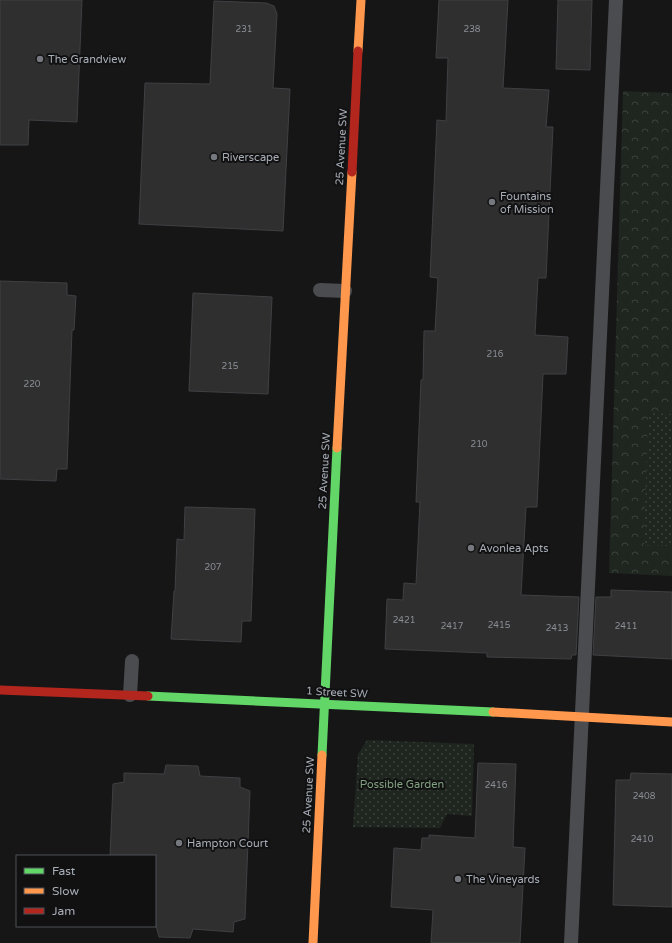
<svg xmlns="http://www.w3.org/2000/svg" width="672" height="943" font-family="'Varela Round',sans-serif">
<defs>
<pattern id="park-crowns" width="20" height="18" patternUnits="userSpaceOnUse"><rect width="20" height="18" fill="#1f251f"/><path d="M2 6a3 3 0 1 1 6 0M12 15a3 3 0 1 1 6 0" fill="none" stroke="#3d423d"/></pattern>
<pattern id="garden-dots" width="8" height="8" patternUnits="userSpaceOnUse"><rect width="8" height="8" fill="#1f251f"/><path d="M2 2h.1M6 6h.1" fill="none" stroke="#3d423d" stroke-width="1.8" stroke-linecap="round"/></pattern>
</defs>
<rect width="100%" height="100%" fill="#161617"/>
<!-- park -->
<path fill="url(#park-crowns)" d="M623,91L672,93V576L609,573Z"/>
<!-- garden -->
<g fill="url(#garden-dots)">
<path d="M648,413L672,414V546L644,545Z"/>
<path d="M367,740L474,744L472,816L447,814L440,828L353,827L358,754Z"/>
</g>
<!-- building -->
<g fill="#2f2f30" stroke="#3f4043">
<path d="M0,0H82L77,122L29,120L28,145H0Z"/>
<path d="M439,0H508L503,88L549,90L546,127H553L546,278H538L535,335L568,337L566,374H543L537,507H526L521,595L579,597L576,655H572L571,659L487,657V653L385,649L387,599L403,600L404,583L416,584L420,502H416L421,380H423L424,331H435L438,278L430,277L437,120L446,121L448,58H436Z"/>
<path d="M558,0H592L590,70L556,69Z"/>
<path d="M214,1L266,3L274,6L277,14L273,88L290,89L283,231L139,224L145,83L210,84Z"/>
<path d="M0,281L67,283V295L76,296L74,330H72L67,469H57L56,481L0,479Z"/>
<path d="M193,293L272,297L268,394L189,391Z"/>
<path d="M185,507L255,509L251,621H242L241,642L171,639L174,591H175L177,539L184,540Z"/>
<path d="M611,590L672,592V659L593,655L596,597H611Z"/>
<path d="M478,763L516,764L513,847L525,848L520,943H431L433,910L391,907L394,848L421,850L422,838H429V835L475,838Z"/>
<path d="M166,765L198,766L200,776L240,778V787L250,791L245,919L234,922L233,932L193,929L190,938L159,937L155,922V856H110L113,784L124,782V773L164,774Z"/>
<path d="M631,773L672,774V907L613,905L616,780H630Z"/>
</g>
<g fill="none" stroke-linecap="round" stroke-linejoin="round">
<!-- lane -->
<g stroke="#4b4c4f" stroke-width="14">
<path d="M320,290L345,291"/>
<path d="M130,695L132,661"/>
<path d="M571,943L616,0"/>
</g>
<!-- fast -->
<g stroke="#63d668" stroke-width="9">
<path d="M148,696L493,712"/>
<path d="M322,755L337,448"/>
</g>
<!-- slow -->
<g stroke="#ff974d" stroke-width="9">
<path d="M358,51L361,0"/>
<path d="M337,448L352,172"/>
<path d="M493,712L672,722"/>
<path d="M313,943L322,755"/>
</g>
<!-- jam -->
<g stroke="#b3261e" stroke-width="9">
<path d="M352,172L358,51"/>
<path d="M0,690L148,696"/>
</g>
</g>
<!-- markers -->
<g fill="#75797f" stroke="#111112" stroke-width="1.5">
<circle cx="40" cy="59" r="4"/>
<circle cx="214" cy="157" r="4"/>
<circle cx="492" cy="202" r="4"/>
<circle cx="471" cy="548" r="4"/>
<circle cx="179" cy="843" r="4"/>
<circle cx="458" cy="879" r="4"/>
</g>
<g text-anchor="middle" stroke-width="4" stroke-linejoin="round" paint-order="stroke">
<!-- number labels -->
<g font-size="9" fill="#8a8e95">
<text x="244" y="32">231</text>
<text x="472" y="32">238</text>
<text x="495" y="357">216</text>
<text x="230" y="369">215</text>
<text x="32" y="387">220</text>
<text x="479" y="447">210</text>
<text x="213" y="570">207</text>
<text x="404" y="623">2421</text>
<text x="499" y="628">2415</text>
<text x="452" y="629">2417</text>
<text x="626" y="629">2411</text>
<text x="557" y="631">2413</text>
<text x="496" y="788">2416</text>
<text x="644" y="799">2408</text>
<text x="642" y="842">2410</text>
</g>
<!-- poi labels -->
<g font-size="11" fill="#a8aeb7" stroke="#111112" text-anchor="start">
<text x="48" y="63">The Grandview</text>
<text x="222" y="161">Riverscape</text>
<text x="500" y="200">Fountains<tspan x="500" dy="13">of Mission</tspan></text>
<text x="479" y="552">Avonlea Apts</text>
<text x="187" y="847">Hampton Court</text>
<text x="466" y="883">The Vineyards</text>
</g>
<!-- street labels -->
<g font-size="11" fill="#a8aeb7" stroke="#111112">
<text transform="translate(341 147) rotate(-87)" y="4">25 Avenue SW</text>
<text transform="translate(324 471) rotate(-87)" y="4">25 Avenue SW</text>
<text transform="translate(337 692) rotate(3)" y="4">1 Street SW</text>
<text transform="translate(308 795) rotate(-87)" y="4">25 Avenue SW</text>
</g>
<!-- park labels -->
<g font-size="11" fill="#81a27f" stroke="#111112">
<text x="402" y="788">Possible Garden</text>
</g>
</g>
<!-- legend -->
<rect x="16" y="855" width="140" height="72" fill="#111112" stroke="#4d5054"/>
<rect x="24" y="868" width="20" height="6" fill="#63d668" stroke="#4d5054"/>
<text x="52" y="875" font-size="12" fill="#a8aeb7">Fast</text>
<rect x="24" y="888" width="20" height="6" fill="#ff974d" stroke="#4d5054"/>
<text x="52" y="895" font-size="12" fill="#a8aeb7">Slow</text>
<rect x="24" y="908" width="20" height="6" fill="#b3261e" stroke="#4d5054"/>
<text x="52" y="915" font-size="12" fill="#a8aeb7">Jam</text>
</svg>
